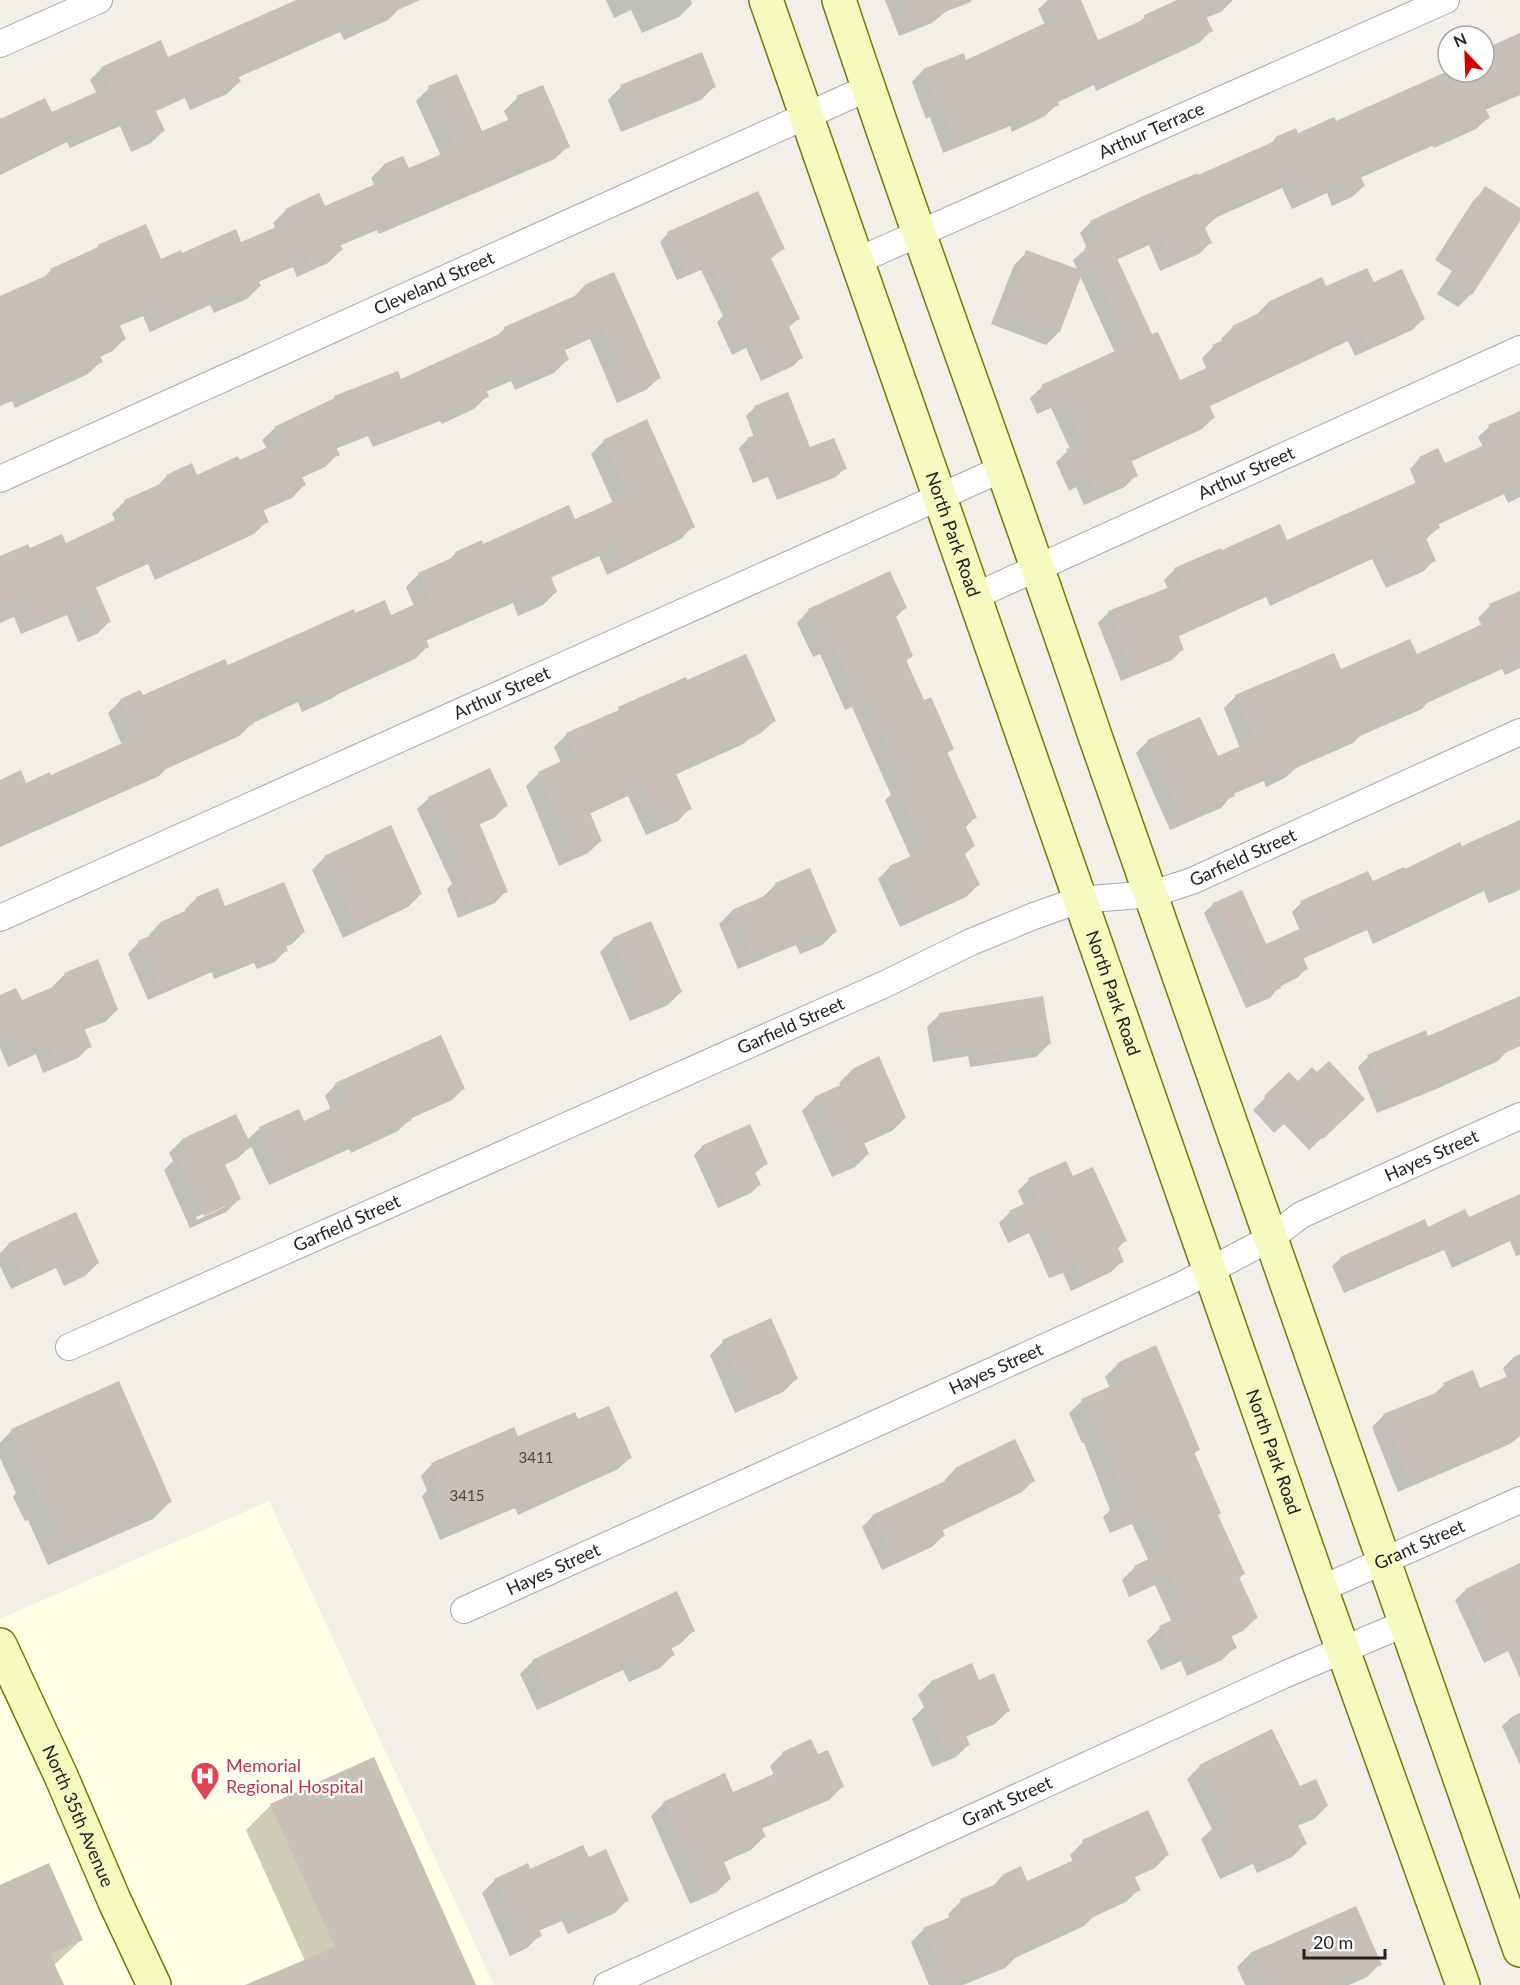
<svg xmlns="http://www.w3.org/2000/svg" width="1520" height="1985" font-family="Lato,sans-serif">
<rect width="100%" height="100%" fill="#f2efe9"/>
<!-- education -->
<path fill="#ffffe5" d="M269,1501L494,1985H0V1619Z"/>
<!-- shadow -->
<g fill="#0003" fill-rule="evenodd">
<path d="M300,0H396L400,8L388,20L344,40L340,32L237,78L239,82L227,94L190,110L185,98L154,112L163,131L151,143L131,152L120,126L70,148L67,142L0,175V117L2,120L52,114L97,94L90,80L102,68L167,59Z"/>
<path d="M606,0H691L692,4L679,17L642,33L631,10L614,18Z"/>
<path d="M885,0H960L932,23L899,36Z"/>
<path d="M1048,0H1079L1097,42L1137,24L1145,17L1181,0H1233L1221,12L1205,18L1211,31L1199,43L1096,91L1094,85L1056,103L1057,104L1045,116L1012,132L1010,126L943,153L930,117L926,119L912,82L923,70L963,55L966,62L1045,25L1038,9Z"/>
<path d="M1520,34V95L1485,110L1488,118L1476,129L1434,148L1432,146L1360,178L1364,186L1352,197L1332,206L1327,193L1292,209L1282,188L1215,218L1204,229L1210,243L1199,254L1160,271L1149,245L1116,260L1151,336L1179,382L1207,370L1202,358L1213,347L1223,342L1221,339L1233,327L1257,314L1268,303L1326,288L1373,284L1423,319L1412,330L1355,356L1348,341L1208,407L1213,418L1202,429L1130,462L1136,475L1125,487L1084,505L1076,487L1069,491L1056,462L1070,449L1051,408L1037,414L1030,398L1042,387L1115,353L1080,276L1059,332L1046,345L991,324L1014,265L1027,252L1078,271L1073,260L1087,248L1080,233L1091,222L1269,145L1276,138L1297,135L1484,72V50Z"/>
<path d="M621,87H714L701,100L621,132L608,100Z"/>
<path d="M429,88L481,133L509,121L504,111L517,98L568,146L555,159L379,234L377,230L339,246L341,250L328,263L297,277L293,267L258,282L260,286L247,299L214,313L210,305L150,332L143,316L119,326L125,339L111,352L99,357L101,361L88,374L15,408L12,401L0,406V298L43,279L51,270L160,261L240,244L276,229L273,223L286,210L324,208L375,186L371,178L384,165L402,158L408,170L441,156L416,101Z"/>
<path d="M1486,188L1520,210V218L1470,295L1458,307L1437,294L1452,271L1435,260L1473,201Z"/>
<path d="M668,233L783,249L770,259L799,318L788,328L802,357L793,366L761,381L746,348L732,355L717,322L723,316L701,270L677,280L660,242Z"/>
<path d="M584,286L659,378L646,390L617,403L590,339L563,351L567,360L554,373L515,390L511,381L485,392L487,396L474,409L442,424L440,421L373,447L368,436L335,449L338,454L325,467L301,478L304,485L292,498L262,511L267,521L254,534L155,580L148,564L95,588L109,622L97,634L78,642L67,615L21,634L14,617L0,623V557L29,550L65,545L116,522L112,514L125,501L156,487L167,476L196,477L267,449L262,440L275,428L329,403L335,397L400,381L495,338L505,328L572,299Z"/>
<path d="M755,407L809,449L845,468L836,477L777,500L768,477L753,483L739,448L747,440L754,437L746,416Z"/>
<path d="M1520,412V497L1508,503L1504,494L1437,525L1438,528L1425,540L1434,560L1424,571L1386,588L1372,559L1270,606L1266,597L1177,637L1182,650L1172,660L1121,681L1098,623L1109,612L1168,589L1164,580L1174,570L1220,550L1222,552L1286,542L1416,484L1410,469L1420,458L1444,465L1483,447L1478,437L1489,427Z"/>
<path d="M604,441L693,526L681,539L607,575L599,556L550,578L556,592L543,605L518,616L513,603L425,641L428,646L415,659L338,694L333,698L302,712L298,702L253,723L239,736L166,769L159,776L0,847V781L26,785L50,777L122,745L108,713L121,700L140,692L142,697L227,667L354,615L390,617L414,606L406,587L419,574L447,562L456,553L574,520L613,503L591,454Z"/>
<path d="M1520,592V668L1505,675L1502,669L1427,703L1422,709L1360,736L1353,743L1296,768L1285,778L1266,787L1264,781L1233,794L1221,808L1170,830L1136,753L1148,741L1217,758L1240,748L1224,708L1236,696L1340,671L1416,656L1482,626L1478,618L1490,606Z"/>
<path d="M905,608L895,618L912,656L905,662L923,702L952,749L946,755L975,817L965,828L974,846L964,855L978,885L966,897L900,927L878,879L890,867L911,858L885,800L891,795L852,707L845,710L820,654L813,657L797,623L809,610Z"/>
<path d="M685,679L687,682L774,721L761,733L748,740L743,744L675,775L690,808L678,821L646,835L628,796L589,814L601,841L588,853L559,866L526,786L539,773L561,763L554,747L566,735Z"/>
<path d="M429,798L506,806L494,818L478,825L506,891L495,903L458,918L447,889L452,884L417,809Z"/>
<path d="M1520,822V890L1489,903L1484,891L1373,944L1367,930L1302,959L1306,969L1297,978L1279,987L1270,998L1246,1008L1204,913L1213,904L1241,892L1266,946L1300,931L1292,912L1301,903L1372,883L1461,848Z"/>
<path d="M325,857L421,894L408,907L343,938L312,870Z"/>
<path d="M776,884L835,932L822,945L800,954L796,945L738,969L719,924L732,911L763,897Z"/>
<path d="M197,898L304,932L292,944L285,947L286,950L275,962L257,969L254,963L214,979L212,972L148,1000L128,954L139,942L150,937L149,935L160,923L186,912L185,909Z"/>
<path d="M613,939L681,992L668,1005L630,1021L600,952Z"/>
<path d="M65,974L117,1010L105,1022L83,1030L90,1046L78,1058L43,1073L36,1054L8,1067L0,1048V997L21,1002L53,988V986Z"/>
<path d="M1520,998V1046L1507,1051L1498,1061L1434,1090L1377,1113L1358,1067L1368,1057L1428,1038Z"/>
<path d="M940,1014L1049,1044L1036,1057L970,1067L968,1056L933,1062L927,1027Z"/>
<path d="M852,1070L905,1118L892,1131L863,1144L868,1154L855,1167L832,1177L802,1111L815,1098L841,1086L839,1083Z"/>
<path d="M1289,1074L1298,1084L1350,1112L1309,1150L1284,1124L1274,1133L1253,1110Z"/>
<path d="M336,1084L463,1089L452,1100L410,1119L398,1131L351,1153L349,1149L269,1185L251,1146L237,1159L224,1165L239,1199L226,1212L190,1228L164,1170L173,1161L169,1153L182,1140L236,1115L247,1140L260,1128L303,1123L331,1110L325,1096ZM225,1204V1207L197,1220L196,1217Z"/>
<path d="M702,1147L766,1164L754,1174L759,1185L751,1193L718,1208L694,1155Z"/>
<path d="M1065,1163L1072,1178L1125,1241L1117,1249L1122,1261L1111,1272L1071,1291L1063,1273L1049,1278L1029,1233L1008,1243L999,1223L1010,1212L1024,1205L1018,1191L1029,1180Z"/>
<path d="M1520,1196V1255L1516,1256L1510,1241L1452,1268L1444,1250L1344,1293L1332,1266L1341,1258L1428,1229L1468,1219Z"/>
<path d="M75,1214L98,1263L85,1276L64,1286L56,1268L11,1289L0,1266V1253L9,1244Z"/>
<path d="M770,1320L796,1379L783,1392L735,1413L710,1355L723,1342Z"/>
<path d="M1520,1354V1436L1510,1444L1398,1492L1372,1427L1384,1415L1433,1395L1444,1385L1479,1390L1507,1378L1503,1368L1514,1357Z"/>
<path d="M1118,1364L1199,1449L1193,1455L1217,1515L1244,1574L1238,1579L1256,1618L1243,1631L1230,1637L1235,1647L1222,1660L1187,1676L1181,1661L1161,1670L1147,1641L1160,1628L1172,1622L1155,1585L1129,1597L1122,1580L1135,1567L1149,1561L1132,1524L1110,1533L1103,1517L1110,1510L1084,1443H1082L1069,1413L1082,1401L1110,1388L1105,1377Z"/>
<path d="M577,1421L630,1458L618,1469L518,1515L515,1508L440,1540L422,1496L427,1491L421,1476L432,1464Z"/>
<path d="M12,1430L170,1502L153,1519L48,1565L28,1520L25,1521L13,1497L16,1493L0,1458V1443Z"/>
<path d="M1014,1441L1033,1481L1022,1492L941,1531L943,1536L932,1547L882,1570L862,1527L873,1516L945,1482V1480L955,1469Z"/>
<path d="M1520,1564V1678L1508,1651L1484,1663L1455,1600L1466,1590Z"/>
<path d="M693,1631L680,1644L670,1649L673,1655L660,1668L629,1682L623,1670L537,1710L520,1674L533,1661Z"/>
<path d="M971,1665L978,1682L1008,1711L995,1724L965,1737L969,1744L956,1757L932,1767L912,1719L924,1707L918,1695L931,1682Z"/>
<path d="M1520,1713V1765L1502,1726L1513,1716Z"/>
<path d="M783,1753L817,1756L842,1787L829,1800L761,1829L764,1837L751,1850L722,1863L730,1879L717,1892L690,1904L651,1816L664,1803L732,1794L774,1776L770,1766Z"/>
<path d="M1200,1766L1299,1788L1327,1806L1314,1819L1297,1826L1305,1844L1292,1857L1257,1873L1253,1864L1220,1879L1201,1839L1212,1829L1187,1779Z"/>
<path d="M271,1805L475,1985H249L305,1961L246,1830Z"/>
<path d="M1083,1842L1167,1855L1155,1868L1133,1878L1139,1889L1126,1902L1093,1917L1084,1926L1015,1958L1005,1968L963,1985H929L911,1942L924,1929L950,1919L948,1914L961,1901L990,1889L1002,1876L1027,1883L1073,1862L1070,1855Z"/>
<path d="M588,1859L627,1900L615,1913L568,1934L562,1921L538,1931L540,1935L527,1948L510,1956L482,1893L495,1880Z"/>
<path d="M0,1886L82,1939L53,1966L62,1985H0Z"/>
<path d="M1250,1954L1380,1964L1367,1977L1349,1985H1245L1237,1967Z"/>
</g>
<!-- building -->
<g fill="#c7bfb8">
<path d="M296,0H420L356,29L352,21L236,73L241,82L202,100L197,88L154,107L165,131L143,141L131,116L82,138L79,131L0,170V119L45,98L52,112L110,86L101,67L161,40L168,57Z"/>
<path d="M901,0H971V2L911,25Z"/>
<path d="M1051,0H1081L1098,40L1145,19L1144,15L1177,0H1198L1213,31L1108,80L1106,74L1056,98L1059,105L1024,121L1022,115L955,142L942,106L938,108L923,69L964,53L966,60L1058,17Z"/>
<path d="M1520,33V89L1484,105L1490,118L1445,138L1444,135L1359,173L1365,186L1344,196L1338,183L1303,199L1294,178L1215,213L1217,218L1203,224L1212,243L1171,261L1160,235L1116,256L1152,334L1158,332L1180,380L1220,362L1212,345L1236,334L1232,326L1270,308L1268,302L1322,277L1326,286L1367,268L1374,282L1402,269L1425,319L1367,346L1360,330L1208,402L1215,418L1130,457L1138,476L1096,495L1088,477L1080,481L1066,449L1082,442L1063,398L1049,404L1041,385L1128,345L1084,248L1099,241L1090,221L1143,196L1198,173V175L1277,140L1275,137L1296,128L1298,133L1334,117L1336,121L1448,71L1484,72V49Z"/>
<path d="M702,52L716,87L634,120L620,85Z"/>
<path d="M457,74L482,131L524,113L516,96L543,85L570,147L392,222L390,218L338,240L343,250L310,265L306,255L257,277L261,286L227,301L223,293L163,320L156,304L118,321L126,339L98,352L103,362L28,396L25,389L0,400V296L52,273L50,269L98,247L97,245L146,224L161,259L181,250L182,253L236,229L241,242L291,221L285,209L319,193L325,206L389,178L384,164L403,156L409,168L456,148L428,86Z"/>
<path d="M1485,186L1520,208V221L1472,295L1449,281L1464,258L1446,247Z"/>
<path d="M758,191L785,249L770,256L800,319L788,324L803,358L770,373L755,341L741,347L725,312L732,309L709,262L686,273L667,232Z"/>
<path d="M1026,250L1083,271L1060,332L1003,311Z"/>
<path d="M614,272L661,378L630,391L602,328L563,345L569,360L528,379L523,369L485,387L489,397L455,412L453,409L385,436L381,425L334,443L340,455L300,473L306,485L261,505L269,522L168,569L161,553L94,583L111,622L91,630L79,603L34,622L23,596L0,606V556L28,544L30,548L62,534L66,543L130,513L124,500L169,480L166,475L192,463L197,475L238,456L240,460L281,441L274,427L335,398L334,396L398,371L401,379L506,331L504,327L586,291L584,285Z"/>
<path d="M788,392L810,447L834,438L847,469L785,493L776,470L761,476L747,438L764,432L754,406Z"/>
<path d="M1520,411V482L1437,521L1440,528L1425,536L1436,561L1397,579L1383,549L1281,597L1277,587L1177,632L1184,650L1132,671L1108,611L1180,583L1174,568L1221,548L1222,550L1280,524L1287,540L1429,477L1419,457L1438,448L1445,463L1495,440L1488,425Z"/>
<path d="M647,419L695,527L620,563L612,544L549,572L557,592L531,604L526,591L425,636L429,647L347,684L348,686L315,700L311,691L251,718L254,724L172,760L173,764L0,841V780L21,770L26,783L50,772L51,775L136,737L120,699L140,690L143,695L225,659L228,665L354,609L355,613L385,600L391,615L429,598L418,573L456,556L455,552L482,540L483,544L569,505L575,519L628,495L603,440Z"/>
<path d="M890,571L907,608L895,614L913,656L906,660L924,700L931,697L954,749L947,752L977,818L964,823L975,846L964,852L980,885L912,916L889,866L925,850L896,787L903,784L864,696L857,699L832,643L825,646L808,609Z"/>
<path d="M1520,591V656L1434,695L1435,697L1366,728L1367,731L1297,762L1299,767L1279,776L1276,770L1232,788L1235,796L1182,819L1147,740L1200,717L1218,756L1255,740L1235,695L1334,653L1341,669L1410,639L1417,654L1496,618L1489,604Z"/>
<path d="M746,654L776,721L757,730L758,732L674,769L692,809L659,824L641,784L588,808L602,841L572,854L538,772L575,755L566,733L619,710L618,707L686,677L687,680Z"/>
<path d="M490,768L508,806L478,820L508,892L470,907L458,876L464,874L428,797Z"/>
<path d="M1520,820V885L1499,895L1493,883L1383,935L1377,922L1302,955L1308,969L1279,983L1281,988L1256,1000L1213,903L1242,890L1266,944L1310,924L1300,901L1368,871L1373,881L1404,867L1405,869L1460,842L1462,846Z"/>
<path d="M391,825L422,894L356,926L324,856Z"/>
<path d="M810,868L837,932L813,942L809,933L751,957L732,910L778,890L775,883Z"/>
<path d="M284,882L305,932L284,941L288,951L268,958L266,952L226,969L223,962L160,990L138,941L163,930L160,922L199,905L196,897L218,888L225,906Z"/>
<path d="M651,921L682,992L643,1009L612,938Z"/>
<path d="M98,959L118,1010L83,1025L92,1047L55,1061L48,1043L20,1055L11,1035L0,1040V995L16,988L22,1000L67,981L64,973Z"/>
<path d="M1043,996L1051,1044L982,1055L980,1044L945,1050L939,1013Z"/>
<path d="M1520,996V1046L1446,1080L1387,1104L1367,1055L1426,1030L1428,1036Z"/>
<path d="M441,1035L465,1089L409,1114L412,1120L363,1142L361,1138L280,1175L259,1127L299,1109L304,1121L344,1102L335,1083Z"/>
<path d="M879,1056L906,1118L862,1138L869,1154L845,1165L814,1097L856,1078L852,1069Z"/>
<path d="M1329,1061L1365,1099L1323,1139L1298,1112L1288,1121L1264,1096L1289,1072L1298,1081L1312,1067L1317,1072Z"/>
<path d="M236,1114L252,1147L223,1160L241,1199L204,1216L176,1156L187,1151L182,1139Z"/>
<path d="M750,1124L768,1164L754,1170L761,1185L726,1201L701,1146Z"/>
<path d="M1066,1161L1073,1176L1093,1167L1127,1241L1117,1245L1124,1262L1082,1281L1074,1263L1060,1268L1040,1224L1019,1233L1009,1211L1037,1198L1028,1178Z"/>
<path d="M1520,1194V1233L1461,1261L1452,1242L1353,1286L1340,1257L1425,1219L1428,1227L1465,1209L1469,1217Z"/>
<path d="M76,1212L99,1263L77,1274L69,1256L24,1277L8,1243Z"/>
<path d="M771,1318L798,1379L748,1401L722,1340Z"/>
<path d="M1156,1345L1200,1450L1194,1452L1221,1513L1218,1515L1245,1574L1239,1577L1258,1618L1229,1631L1237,1648L1200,1665L1194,1650L1174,1658L1159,1626L1186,1614L1168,1573L1143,1585L1134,1566L1164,1552L1145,1512L1123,1521L1115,1503L1124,1499L1097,1431L1095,1432L1081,1399L1125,1380L1117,1363Z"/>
<path d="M1473,1370L1480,1388L1520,1371V1434L1410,1482L1383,1414L1445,1389L1443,1383Z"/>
<path d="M119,1381L172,1502L65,1548L45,1503L42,1505L29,1478L34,1476L11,1429Z"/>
<path d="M609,1406L632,1458L529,1505L526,1498L452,1530L432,1483L438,1480L431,1463L514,1427L518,1436L575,1412L578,1419Z"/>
<path d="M1015,1439L1035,1481L941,1527L945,1536L893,1560L872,1515L958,1475L955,1468Z"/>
<path d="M1520,1563V1641L1494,1653L1465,1589Z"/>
<path d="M677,1591L695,1631L669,1643L675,1655L642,1670L636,1658L550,1698L532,1660Z"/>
<path d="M972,1663L979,1680L994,1673L1010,1711L964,1731L970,1745L946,1755L924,1705L938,1699L931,1681Z"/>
<path d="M1272,1729L1300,1786L1316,1779L1328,1806L1296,1821L1307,1844L1270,1861L1266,1852L1233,1868L1214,1825L1226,1820L1199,1765Z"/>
<path d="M811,1739L818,1754L828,1750L844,1787L760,1824L766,1837L722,1857L731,1879L704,1892L663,1802L725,1773L733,1792L788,1768L782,1752Z"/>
<path d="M374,1757L476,1985H245L335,1947L270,1804Z"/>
<path d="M1148,1810L1169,1855L1132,1872L1141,1890L1097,1910L1099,1914L1018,1951L1019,1955L947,1985L923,1928L965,1911L960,1899L1004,1881L1002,1875L1021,1866L1027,1881L1088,1854L1082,1840Z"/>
<path d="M583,1845L589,1857L606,1849L629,1901L581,1922L575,1909L537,1926L542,1936L523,1944L494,1879L528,1863L530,1869Z"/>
<path d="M49,1863L83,1940L50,1954L64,1985H0V1885Z"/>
<path d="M1356,1906L1382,1965L1335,1985H1264L1250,1953Z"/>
</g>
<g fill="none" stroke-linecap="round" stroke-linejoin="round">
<!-- street casing -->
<g stroke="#a9a9a9" stroke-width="28">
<g id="street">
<path d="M0,44L99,0"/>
<path id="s1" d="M857,261L1446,0"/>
<path id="s2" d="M0,479L868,88"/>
<path id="s3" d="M973,597L1520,349"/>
<path id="s4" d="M0,918L1004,468"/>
<path id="s5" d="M69,1347L883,985L971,942L1034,916L1079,900L1152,894L1192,881L1520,732"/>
<path id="s6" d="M1321,1589L1520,1500"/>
<path id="s7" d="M464,1610L1184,1284L1271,1238L1301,1215L1520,1116"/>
<path id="s8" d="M607,1985L1286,1674L1406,1623"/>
</g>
</g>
<!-- secondary casing -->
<g stroke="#707d05" stroke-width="36">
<g id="secondary">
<path id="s9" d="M766,0L1321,1589L1463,1985"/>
<path d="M839,0C920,246 1012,487 1094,733L1520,1950"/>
<path id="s10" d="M0,1645L61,1776L115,1902L154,1985"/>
</g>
</g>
<!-- street -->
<use href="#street" stroke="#fff" stroke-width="26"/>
<!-- secondary -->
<use href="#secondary" stroke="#f7fabf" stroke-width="33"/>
</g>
<!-- icons -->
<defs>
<g id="hospital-pin" transform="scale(1.5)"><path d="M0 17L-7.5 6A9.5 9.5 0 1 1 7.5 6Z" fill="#e0444e" stroke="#fff"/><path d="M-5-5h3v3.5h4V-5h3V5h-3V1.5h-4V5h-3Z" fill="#fff"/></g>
</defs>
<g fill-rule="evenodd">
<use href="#hospital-pin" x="205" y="1776"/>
</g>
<g text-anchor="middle" stroke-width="5" stroke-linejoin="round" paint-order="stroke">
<!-- number labels -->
<g font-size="15" fill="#4b4948">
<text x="536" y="1463">3411</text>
<text x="467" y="1501">3415</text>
</g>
<!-- street labels -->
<g font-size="18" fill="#222" stroke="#fff">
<text dy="6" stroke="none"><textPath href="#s1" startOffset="322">Arthur Terrace</textPath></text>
<text dy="6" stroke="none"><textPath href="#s2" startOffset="476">Cleveland Street</textPath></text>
<text dy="6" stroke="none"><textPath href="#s3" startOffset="300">Arthur Street</textPath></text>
<text dy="6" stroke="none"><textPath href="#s9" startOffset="566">North Park Road</textPath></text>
<text dy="6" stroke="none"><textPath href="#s4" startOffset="550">Arthur Street</textPath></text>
<text dy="6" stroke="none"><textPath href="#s5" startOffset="1276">Garfield Street</textPath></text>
<text dy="6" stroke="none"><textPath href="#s9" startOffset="1052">North Park Road</textPath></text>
<text dy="6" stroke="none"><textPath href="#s5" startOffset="790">Garfield Street</textPath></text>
<text dy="6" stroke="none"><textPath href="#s7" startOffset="1070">Hayes Street</textPath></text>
<text dy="6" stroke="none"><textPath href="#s5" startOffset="304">Garfield Street</textPath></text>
<text dy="6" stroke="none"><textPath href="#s7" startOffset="584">Hayes Street</textPath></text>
<text dy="6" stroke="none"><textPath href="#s9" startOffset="1538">North Park Road</textPath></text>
<text dy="6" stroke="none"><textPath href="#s6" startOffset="108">Grant Street</textPath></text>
<text dy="6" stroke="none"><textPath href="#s7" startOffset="98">Hayes Street</textPath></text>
<text dy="6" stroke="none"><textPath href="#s8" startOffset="440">Grant Street</textPath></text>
<text dy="6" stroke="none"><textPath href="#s10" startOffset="188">North 35th Avenue</textPath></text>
</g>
<!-- health labels -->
<g font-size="18" fill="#be3a42" stroke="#fff" text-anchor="start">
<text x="226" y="1772">Memorial<tspan x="226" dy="21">Regional Hospital</tspan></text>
</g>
</g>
<!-- north arrow -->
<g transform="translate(1466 54) rotate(337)"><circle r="28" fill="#ffffff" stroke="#a7a7a7" stroke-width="1.5"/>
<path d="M0-4.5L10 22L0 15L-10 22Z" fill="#d40000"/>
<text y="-9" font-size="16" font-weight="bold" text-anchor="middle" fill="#222222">N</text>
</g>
<!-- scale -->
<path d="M1304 1949v9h81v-9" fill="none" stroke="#222222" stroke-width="3"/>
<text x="1313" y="1949" font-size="18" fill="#222222" stroke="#ffffff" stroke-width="4.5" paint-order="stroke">20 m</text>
</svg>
